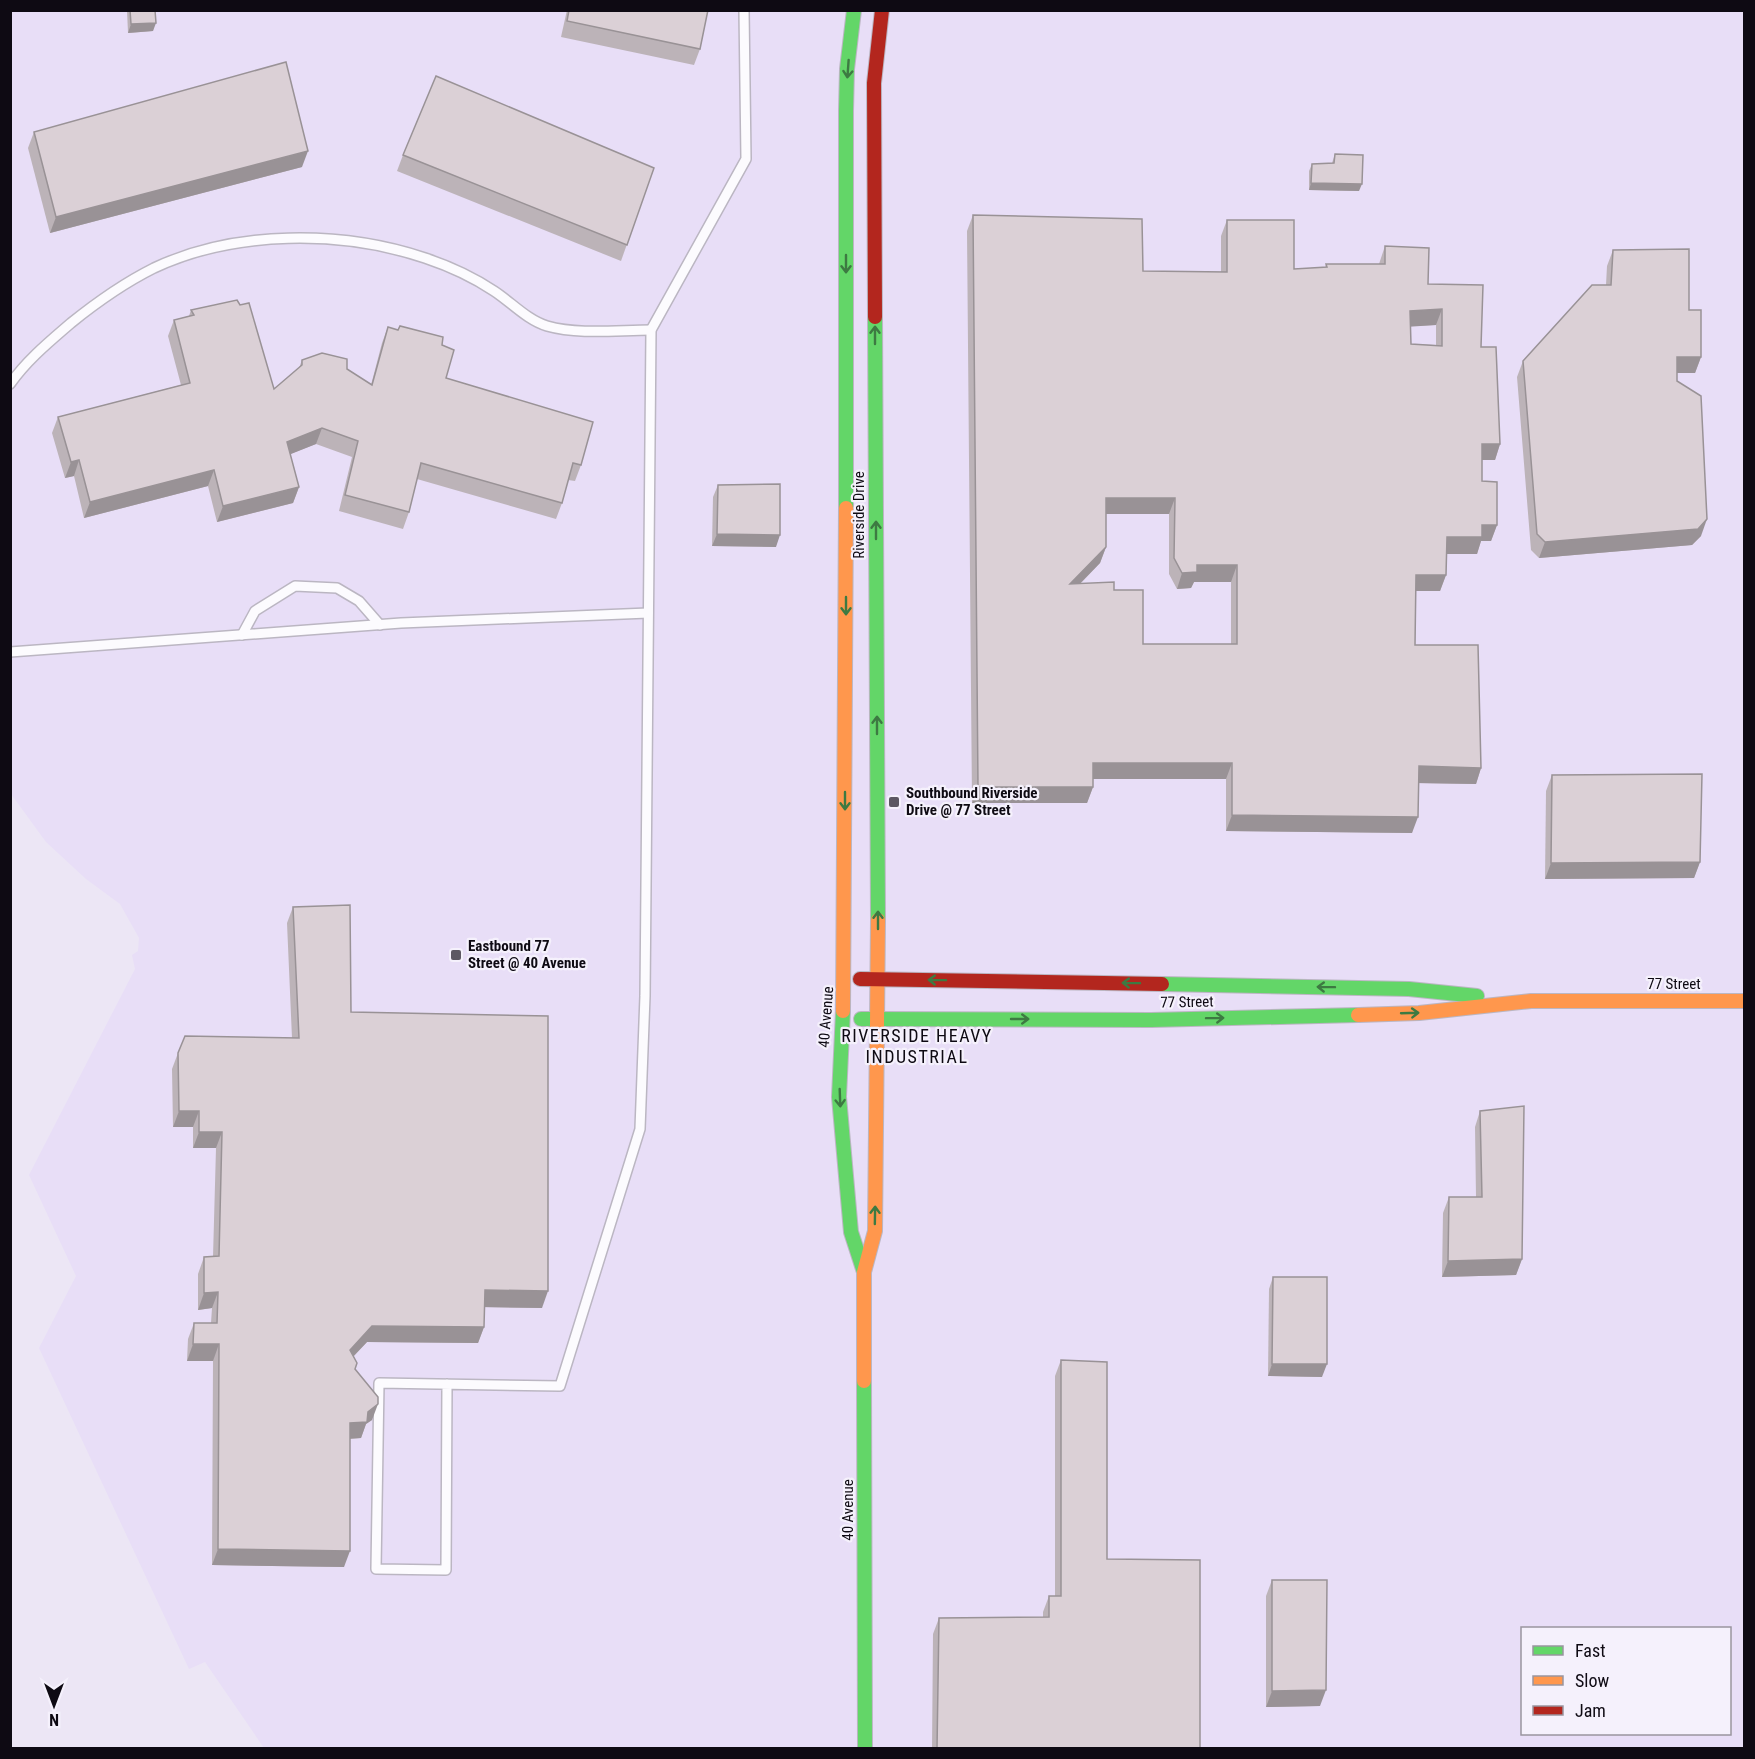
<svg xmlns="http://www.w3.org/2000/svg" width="1755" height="1759" font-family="'Roboto Condensed',sans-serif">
<rect width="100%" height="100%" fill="#ece6f5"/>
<!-- built -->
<path fill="#e8def7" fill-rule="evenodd" d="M10,11H1744V1748H264L205,1662L189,1669L39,1348L76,1276L29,1175L135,969L132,955L138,951L139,938L120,904L86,879L46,842L11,794ZM1522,1628H1730V1734H1522Z"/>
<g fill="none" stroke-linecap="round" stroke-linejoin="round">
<!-- lane casing -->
<g stroke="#bbb6c2" stroke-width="12">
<g id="lane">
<path d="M10,384C27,360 49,342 71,323C97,302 124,283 154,268C235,230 341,230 425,258C449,266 473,277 494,291C511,302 527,320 547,326C579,335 618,330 651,330"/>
<path d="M242,635L255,611L295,586L337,588L359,601L380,625"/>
<path d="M10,652L401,623L648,613"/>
<path d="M447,1384L446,1570L376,1569L379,1383L560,1386L640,1129L645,996L651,330L746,159L744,10"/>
</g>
</g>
<!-- fast casing -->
<g stroke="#bbb6c2" stroke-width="16">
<g id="fast">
<path d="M875,317L878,920"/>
<path d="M846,508V111L847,69L854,10"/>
<path d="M1162,984L1409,989L1477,996"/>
<path d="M843,1011L839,1097L851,1232L864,1272"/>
<path d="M861,1019L1151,1020L1358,1015"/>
<path d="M864,1381L865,1748"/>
</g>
</g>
<!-- slow casing -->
<g stroke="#bbb6c2" stroke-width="16">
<g id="slow">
<path d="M843,1011L846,508"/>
<path d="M1358,1015L1419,1013L1531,1001H1744"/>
<path d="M864,1381V1272L875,1231L878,920"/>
</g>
</g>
<!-- jam casing -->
<g stroke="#bbb6c2" stroke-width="16">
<g id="jam">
<path d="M875,317L874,83L882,10"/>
<path d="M860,979L1162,984"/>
</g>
</g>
<!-- lane -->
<use href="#lane" stroke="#fcfbfe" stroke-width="9"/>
<!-- fast -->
<use href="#fast" stroke="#63d668" stroke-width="14"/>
<!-- slow -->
<use href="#slow" stroke="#ff974d" stroke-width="14"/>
<!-- jam -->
<use href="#jam" stroke="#b3261e" stroke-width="14"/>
</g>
<!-- wall -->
<g fill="#bcb3b8" fill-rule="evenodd">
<path d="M127,10H155L153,31L128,33Z"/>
<path d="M567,10H708L700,49L694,65L561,37Z"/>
<path d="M34,132L302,167L50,233L28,148Z"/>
<path d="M1335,154L1359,191L1309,190V171L1312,164L1332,163Z"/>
<path d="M403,155L654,168L621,261L397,171Z"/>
<path d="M973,215L1143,271L1221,272V236L1227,220L1294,269L1325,268L1326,264H1379L1385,246L1428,284L1481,347L1500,444L1495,460H1482V481L1497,525L1491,541H1481L1477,554H1447L1446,575L1440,591H1416L1415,645L1481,768L1476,784L1419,783L1412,833L1226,831V779H1093V787L1087,803H972L967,231ZM1436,325V345L1411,344V326ZM1106,514H1169V574L1177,589L1191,588L1194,582H1231V644H1143L1114,590L1080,584L1100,563L1106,547Z"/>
<path d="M1613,250L1689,310L1701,357L1695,373H1677V381L1701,536L1692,545L1539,558L1531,550L1517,377L1523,361L1606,285L1607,266Z"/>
<path d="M191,310L274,389L299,368L302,360L347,369L371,385L382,343L388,327L442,345L446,378L581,465L575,481L568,480L562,503L556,519L417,479L409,512L403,529L339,511L352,457L316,444L290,454L299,487L293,503L217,522L208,486L84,518L74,476L65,478L52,433L58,417L181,385L168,336L174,320L189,316Z"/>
<path d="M718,485L776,547L712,546L713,497Z"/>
<path d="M1552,775L1700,862L1694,878L1545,879L1546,791Z"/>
<path d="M293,907L351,1012L542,1308L484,1307V1327L478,1343L367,1342L354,1356L355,1369L372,1420L366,1424L361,1438L350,1439L344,1567L212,1565L213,1361H187L188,1339L194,1323H211L212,1308L198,1310V1274L204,1257H213L216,1148H193V1127H173L172,1069L178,1053L292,1038L287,923Z"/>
<path d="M1480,1111L1522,1259L1516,1275L1442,1277L1443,1213L1449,1197H1476L1475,1127Z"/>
<path d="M1273,1277L1322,1377L1268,1376L1269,1289Z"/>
<path d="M1061,1360L1107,1559L1200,1749H932L933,1634L939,1618L1043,1617V1612L1049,1596H1055V1376Z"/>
<path d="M1272,1580L1320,1706L1266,1707V1596Z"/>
</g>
<!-- shaded-wall -->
<g fill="#999296">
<path d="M156,23L153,31L128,33L131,24Z"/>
<path d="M308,151L302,167L50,233L56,217Z"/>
<path d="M1311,183L1362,184L1359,191L1309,190Z"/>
<path d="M1442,309L1436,325L1405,327L1410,311Z"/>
<path d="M1677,357H1701L1695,373H1671Z"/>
<path d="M322,428L316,444L281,458L287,442Z"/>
<path d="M1482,444H1500L1495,460H1477Z"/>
<path d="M79,460L74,476L65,478L71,462Z"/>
<path d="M214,470L208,486L84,518L90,502Z"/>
<path d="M299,487L293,503L217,522L223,506Z"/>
<path d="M1106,498H1175L1169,514H1100Z"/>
<path d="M1707,519L1701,536L1692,545L1539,558L1545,542Z"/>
<path d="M1482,525H1497L1491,541H1481L1477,554H1441L1447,537Z"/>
<path d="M717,534L780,535L776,547L712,546Z"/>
<path d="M1106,547L1100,563L1064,600L1070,584Z"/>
<path d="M1197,565H1237L1231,582H1194L1191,588L1177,589L1182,573Z"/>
<path d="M1416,575H1446L1440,591H1410Z"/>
<path d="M1093,763H1232L1226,779H1087Z"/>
<path d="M1419,766L1481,768L1476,784L1413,783Z"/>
<path d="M978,787H1093L1087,803H972Z"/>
<path d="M1232,815L1418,817L1412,833L1226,831Z"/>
<path d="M1700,862L1694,878L1545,879L1551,863Z"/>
<path d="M179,1111H199L193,1127H173Z"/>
<path d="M199,1132H222L216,1148H193Z"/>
<path d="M1522,1259L1516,1275L1442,1277L1448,1261Z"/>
<path d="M485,1290L548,1291L542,1308L479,1307Z"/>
<path d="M218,1292L212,1308L198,1310L204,1293Z"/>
<path d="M372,1326L484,1327L478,1343L367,1342L344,1366L350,1350Z"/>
<path d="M193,1344H219L213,1361H187Z"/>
<path d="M1272,1364H1327L1322,1377L1268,1376Z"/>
<path d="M378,1404L372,1420L366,1424L361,1438L344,1439L350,1423L368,1412Z"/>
<path d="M218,1549L350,1551L344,1567L212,1565Z"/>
<path d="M1326,1690L1320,1706L1266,1707L1272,1691Z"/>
</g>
<!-- building -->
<g fill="#dbd0d6" stroke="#999296" stroke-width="1.5" fill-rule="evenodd">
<path d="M130,10H155L156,23L131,24Z"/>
<path d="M569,10H708L700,49L567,21Z"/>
<path d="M286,62L308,151L56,217L34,132Z"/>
<path d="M436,76L654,168L627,245L403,155Z"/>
<path d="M1335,154L1363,155L1362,184L1311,183L1312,164L1334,163Z"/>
<path d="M973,215L1142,219L1143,271L1227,272V220H1294V269L1327,267L1326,264H1385V246L1429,248L1428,284L1483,285L1481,347H1496L1500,444H1482V481L1497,482V525H1482V537H1447L1446,575H1416L1415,645H1478L1481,768L1419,766L1418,817L1232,815V763H1093V787H978ZM1442,309V346L1411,344L1410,311ZM1106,498H1175L1174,558L1182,573L1197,572V565H1237V644H1143V590H1114V582L1070,584L1106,547Z"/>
<path d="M1689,249V310H1701V357H1677V381L1701,396L1707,519L1698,529L1545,542L1537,534L1523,361L1592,285H1611L1613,250Z"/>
<path d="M237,300L240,305L249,303L274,389L302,365V360L322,353L347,359V369L372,385L388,327L398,330L400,326L443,337L442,345L454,350L446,378L593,422L581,465L573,463L562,503L421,463L409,512L345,495L358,441L322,428L287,442L299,487L223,506L214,470L90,502L79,460L71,462L58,417L190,383L174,320L194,315L191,310Z"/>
<path d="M780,484V535L717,534L718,485Z"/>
<path d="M1702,774L1700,862L1551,863L1552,775Z"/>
<path d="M350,905L351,1012L548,1016V1291L485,1290L484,1327L372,1326L350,1350L357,1363L355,1369L378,1397V1404L368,1412L367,1422L350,1423V1551L218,1549L219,1344H193L194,1323H217L218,1292L204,1293V1257L219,1256L222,1132H199V1111H179L178,1053L185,1036L299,1038L293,907Z"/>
<path d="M1524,1106L1522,1259L1448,1261L1449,1197H1482L1480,1111Z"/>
<path d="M1273,1277H1327V1364H1272Z"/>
<path d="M1061,1360L1107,1362V1559L1200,1560V1749H937L939,1618L1049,1617V1596H1061Z"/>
<path d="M1272,1580H1327L1326,1690L1272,1691Z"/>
</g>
<!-- one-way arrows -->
<defs><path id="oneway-shaft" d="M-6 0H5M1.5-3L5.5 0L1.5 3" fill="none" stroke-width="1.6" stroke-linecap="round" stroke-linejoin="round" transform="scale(1.5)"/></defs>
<g stroke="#3d7a42">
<use href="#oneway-shaft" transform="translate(848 69) rotate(94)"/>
<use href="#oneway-shaft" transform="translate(846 264) rotate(90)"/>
<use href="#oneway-shaft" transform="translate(875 335) rotate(-90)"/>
<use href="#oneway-shaft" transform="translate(876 530) rotate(-90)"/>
<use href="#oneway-shaft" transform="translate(846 606) rotate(90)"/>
<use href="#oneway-shaft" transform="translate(877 725) rotate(-90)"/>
<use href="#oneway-shaft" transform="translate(845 801) rotate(90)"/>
<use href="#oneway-shaft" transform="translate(878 920) rotate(-90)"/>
<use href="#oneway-shaft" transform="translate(937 980) rotate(-179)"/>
<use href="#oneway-shaft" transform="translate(1131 983) rotate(-179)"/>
<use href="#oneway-shaft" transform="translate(1326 987) rotate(-179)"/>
<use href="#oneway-shaft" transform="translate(1410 1013) rotate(-2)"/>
<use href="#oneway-shaft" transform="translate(1215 1018) rotate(-1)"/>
<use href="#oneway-shaft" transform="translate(1020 1019)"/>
<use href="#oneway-shaft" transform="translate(840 1098) rotate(88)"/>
<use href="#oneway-shaft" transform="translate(875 1215) rotate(-89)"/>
</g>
<!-- markers -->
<g fill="#5c5762" stroke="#f5f1fc" stroke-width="2">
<rect x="888" y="796" width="12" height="12" rx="3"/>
<rect x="450" y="949" width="12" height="12" rx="3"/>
</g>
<g text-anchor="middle" stroke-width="4.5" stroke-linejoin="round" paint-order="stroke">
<!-- street labels -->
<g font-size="15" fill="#0e0a13" stroke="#f5f1fc">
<text transform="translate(859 515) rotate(-90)" y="5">Riverside Drive</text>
<text x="1674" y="989">77 Street</text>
<text transform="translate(1187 1002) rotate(-1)" y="5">77 Street</text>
<text transform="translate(826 1017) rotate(-86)" y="5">40 Avenue</text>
<text transform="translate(848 1510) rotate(-90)" y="5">40 Avenue</text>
</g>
<!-- poi labels -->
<g font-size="15" font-weight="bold" fill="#0e0a13" stroke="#f5f1fc" text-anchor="start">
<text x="906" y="798">Southbound Riverside<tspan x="906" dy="17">Drive @ 77 Street</tspan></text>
<text x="468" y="951">Eastbound 77<tspan x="468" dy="17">Street @ 40 Avenue</tspan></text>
</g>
<!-- quarter labels -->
<g font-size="18" letter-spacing="1.5" fill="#0e0a13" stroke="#f5f1fc">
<text x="917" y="1042">RIVERSIDE HEAVY<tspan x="917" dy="21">INDUSTRIAL</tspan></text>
</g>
</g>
<!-- border -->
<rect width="1755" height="1759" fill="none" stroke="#0e0a13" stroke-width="24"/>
<!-- legend -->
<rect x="1521" y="1627" width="210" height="108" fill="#f5f1fc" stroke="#99959f" stroke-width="1.5"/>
<rect x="1533" y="1646" width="30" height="9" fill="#63d668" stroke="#99959f" stroke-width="1.5"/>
<text x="1575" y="1657" font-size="18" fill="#0e0a13">Fast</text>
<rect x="1533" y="1676" width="30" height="9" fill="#ff974d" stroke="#99959f" stroke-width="1.5"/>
<text x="1575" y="1687" font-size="18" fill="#0e0a13">Slow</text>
<rect x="1533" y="1706" width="30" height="9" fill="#b3261e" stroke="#99959f" stroke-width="1.5"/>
<text x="1575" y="1717" font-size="18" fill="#0e0a13">Jam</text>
<!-- north arrow -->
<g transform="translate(54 1705) rotate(180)" stroke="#f5f1fc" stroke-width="4.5" paint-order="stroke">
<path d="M0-4.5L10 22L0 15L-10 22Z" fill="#0e0a13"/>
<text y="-9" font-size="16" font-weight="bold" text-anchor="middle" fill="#0e0a13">N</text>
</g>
</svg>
